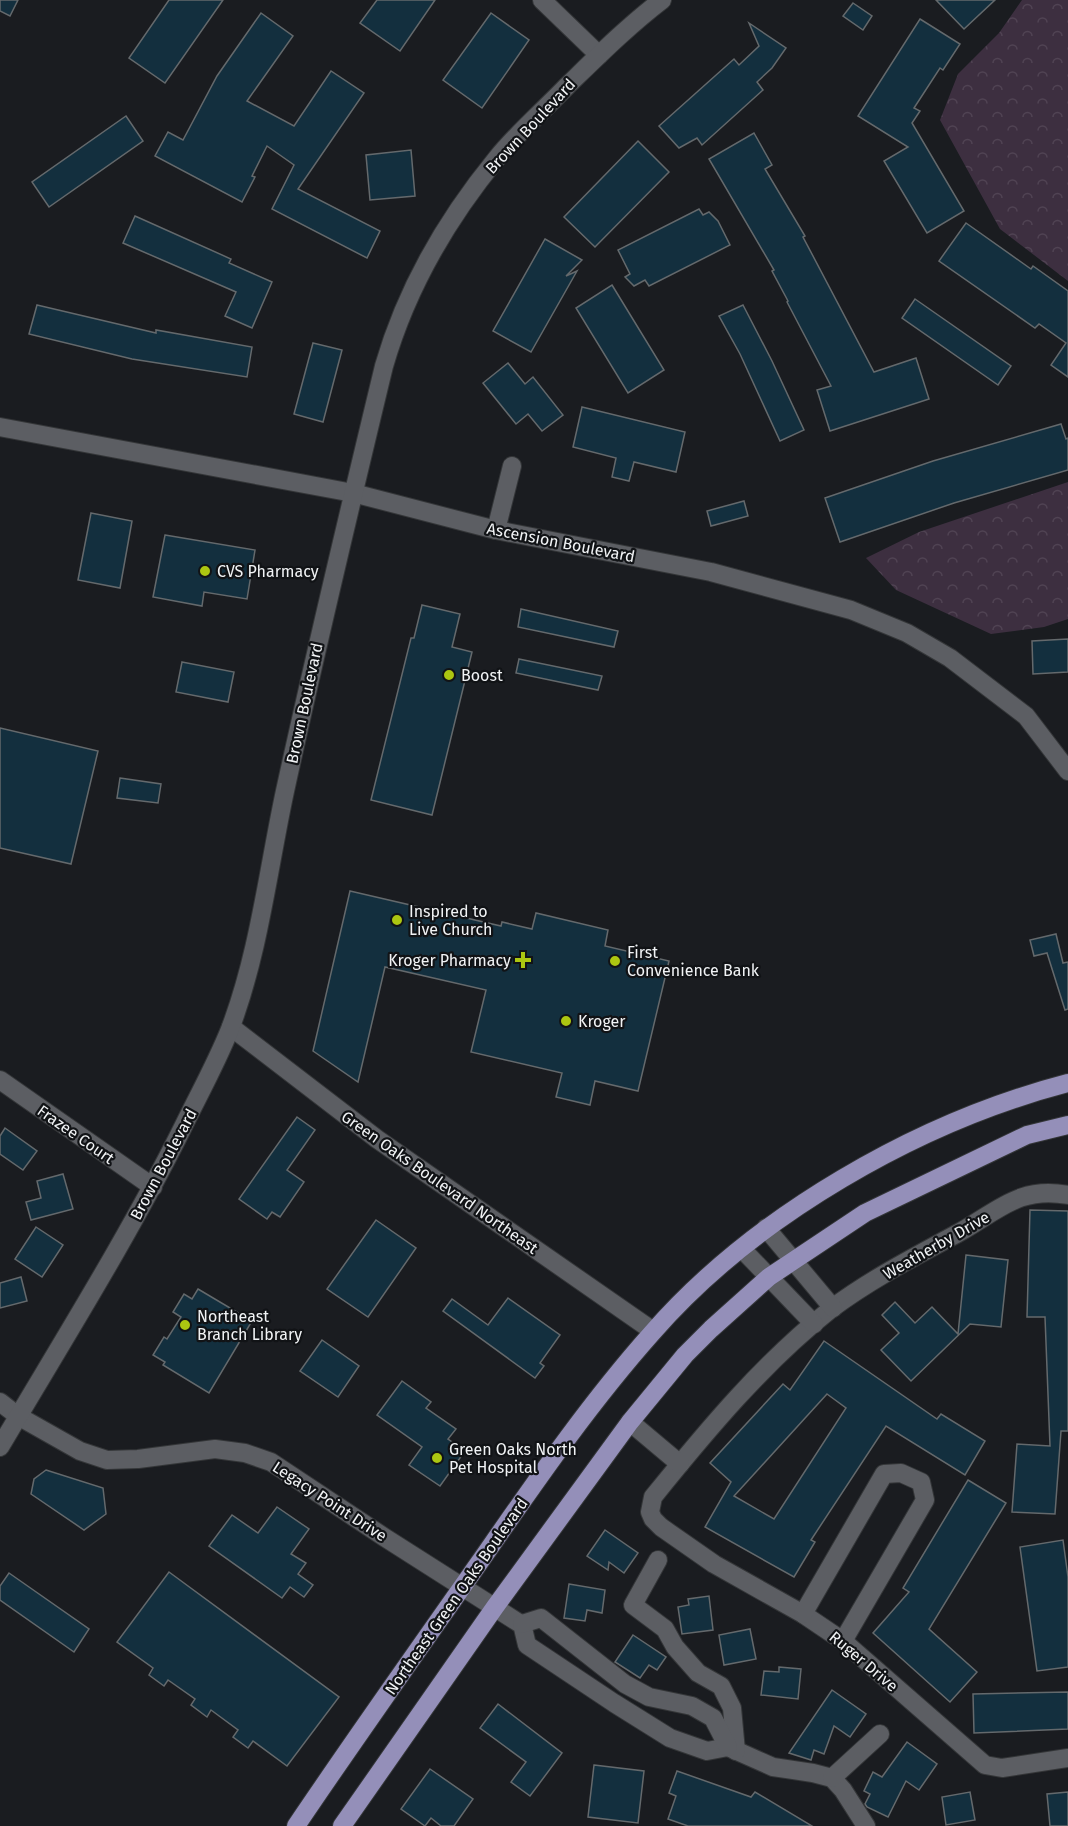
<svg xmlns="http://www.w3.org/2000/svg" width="1068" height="1826" font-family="'Fira Sans',sans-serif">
<defs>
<pattern id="forest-crowns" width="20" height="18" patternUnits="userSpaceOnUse" patternTransform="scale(1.5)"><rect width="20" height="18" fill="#3d2f40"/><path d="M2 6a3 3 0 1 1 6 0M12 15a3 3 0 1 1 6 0" fill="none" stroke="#504353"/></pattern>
</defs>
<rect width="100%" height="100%" fill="#1a1c20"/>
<!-- forest -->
<g fill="url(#forest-crowns)">
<path d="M1022,0H1068V281L1000,229L940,120L958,74L999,33Z"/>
<path d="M1068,482V619L1044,627L991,634L896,590L866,558L919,532Z"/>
</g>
<!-- building -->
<g fill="#132f3e" stroke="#64696c" stroke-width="1.5" fill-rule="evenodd">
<path d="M0,0H18L10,16L0,11Z"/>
<path d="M169,0H223L165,83L129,58Z"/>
<path d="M377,0H435L400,51L360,23Z"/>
<path d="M936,0H995L964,29Z"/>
<path d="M853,3L872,16L863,30L843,16Z"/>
<path d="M261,13L293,36L247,101L294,126L331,71L364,93L298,189L380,231L367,258L272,209L294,165L267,146L252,176L255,177L242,202L155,156L168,132L183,140L217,76Z"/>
<path d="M491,13L529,40L482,108L443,80Z"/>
<path d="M920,19L960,44L943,70L940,68L914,108L920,111L912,123L964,211L927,233L884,161L908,147L858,116Z"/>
<path d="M749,23L786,48L772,68L757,82L763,90L702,145L697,138L679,148L659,126L734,59L739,65L759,46Z"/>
<path d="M126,116L143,141L49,207L32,182Z"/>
<path d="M754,133L772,165L765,169L805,236L803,237L874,372L916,358L929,399L830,431L817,390L831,386L787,302L788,301L772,271L774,270L709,159Z"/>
<path d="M638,141L669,172L595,247L564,217Z"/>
<path d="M411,150L415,196L370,200L366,155Z"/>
<path d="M699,209L703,215L709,212L718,221L730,245L649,286L645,280L634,286L625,277L630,274L618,250Z"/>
<path d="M135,216L231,259L229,263L272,282L252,328L225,316L236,292L123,243Z"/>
<path d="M966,223L1031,269L1033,266L1068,291V377L1051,365L1066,343L1039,324L1035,328L939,261Z"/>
<path d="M545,239L582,260L566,276L577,271L531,352L493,331Z"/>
<path d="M612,285L664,370L628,393L576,308Z"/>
<path d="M915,299L1011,366L998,385L902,318Z"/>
<path d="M37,305L156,333V330L252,347L247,377L132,359L29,334Z"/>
<path d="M743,305L772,361L804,430L780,441L740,354L719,316Z"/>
<path d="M313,343L342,350L323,422L294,414Z"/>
<path d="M508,363L525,384L533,377L563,415L542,431L528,414L516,424L483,383Z"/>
<path d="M582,407L685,432L676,472L634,462L629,481L612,477L616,458L573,447Z"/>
<path d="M1061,424L1066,439L1068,438V470L954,503L840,542L825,498L933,461Z"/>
<path d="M744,501L748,516L711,526L707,511Z"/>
<path d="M91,513L132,521L120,588L78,580Z"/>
<path d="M165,535L255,550L247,599L204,592L202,606L153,597Z"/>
<path d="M422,605L460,614L452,647L472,652L432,815L371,800L411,638H414Z"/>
<path d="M521,609L618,631L614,647L518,627Z"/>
<path d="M1068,639V672L1033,674L1032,641Z"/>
<path d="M519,659L602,676L598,690L516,673Z"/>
<path d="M182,662L234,672L228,702L176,692Z"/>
<path d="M0,728L98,751L71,864L0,848Z"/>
<path d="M120,778L161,784L158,803L117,798Z"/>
<path d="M350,891L501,926L502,922L532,929L536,913L608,930L605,946L669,961L638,1091L595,1081L590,1105L556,1097L562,1073L471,1052L486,990L385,967L358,1082L313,1051Z"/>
<path d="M1056,934L1063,963L1068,962V1009L1065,1010L1047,953L1034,956L1030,940Z"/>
<path d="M297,1117L315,1130L287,1170L304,1182L280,1217L272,1212L267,1219L239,1199Z"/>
<path d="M5,1128L37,1151L23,1170L0,1154V1136Z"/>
<path d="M63,1174L73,1209L31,1220L26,1202L41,1198L37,1181Z"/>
<path d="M1030,1210L1068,1211V1431H1061L1055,1514L1012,1512L1017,1444L1050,1446L1045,1317H1027Z"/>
<path d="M376,1220L416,1248L368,1317L327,1289Z"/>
<path d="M36,1227L63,1245L42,1277L15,1259Z"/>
<path d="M966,1255L1008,1260L1001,1327L970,1324L911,1381L881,1350L899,1333L882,1315L895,1302L915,1323L932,1307L958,1334Z"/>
<path d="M21,1277L27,1301L0,1308V1283Z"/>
<path d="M198,1289L252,1321L209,1393L163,1365L165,1362L153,1355L164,1337L167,1339L181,1317L173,1312L184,1294L192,1299Z"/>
<path d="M508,1298L560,1335L540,1363L544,1366L535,1378L443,1311L452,1299L488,1325Z"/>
<path d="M322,1340L359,1366L338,1397L300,1371Z"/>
<path d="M824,1341L937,1419L941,1414L985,1441L965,1475L886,1426L811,1540L815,1542L794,1577L705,1527L731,1482L710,1463L783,1384L790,1390ZM827,1394L846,1408L774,1519L734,1496Z"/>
<path d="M402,1381L431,1402L426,1408L456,1429L448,1439L465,1451L440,1486L409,1465L422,1447L377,1415Z"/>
<path d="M46,1470L103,1488L106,1514L84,1530L31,1494L34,1479Z"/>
<path d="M968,1480L1006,1503L929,1629L977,1672L950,1702L873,1633L909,1592L903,1588Z"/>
<path d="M277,1507L309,1529L291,1554L306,1563L298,1574L313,1585L304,1597L290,1587L282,1598L209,1546L232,1515L258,1533Z"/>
<path d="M605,1530L638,1553L624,1573L609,1562L608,1570L587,1556Z"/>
<path d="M1063,1540L1068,1577V1667L1037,1671L1020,1547Z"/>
<path d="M169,1572L339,1697L287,1766L253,1741L248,1748L233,1737L238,1730L211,1710L207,1717L191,1705L195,1699L168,1680L164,1686L149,1675L153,1668L117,1642Z"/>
<path d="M9,1573L89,1629L74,1652L0,1600V1586Z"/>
<path d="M569,1584L605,1590L602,1613L587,1610L585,1621L564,1618Z"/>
<path d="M709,1596L713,1630L682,1634L678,1607L689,1605L688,1599Z"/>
<path d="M750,1629L756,1659L724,1665L719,1635Z"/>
<path d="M633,1635L666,1657L657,1670L649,1665L640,1678L615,1662Z"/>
<path d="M779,1667L801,1669L798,1699L761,1695L764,1671L779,1672Z"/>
<path d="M832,1690L866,1714L850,1737L834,1726L824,1754L814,1750L811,1760L789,1753Z"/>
<path d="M1068,1692V1729L974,1733L973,1694Z"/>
<path d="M498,1704L562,1753L530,1796L511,1782L526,1762L480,1728Z"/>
<path d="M907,1742L937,1764L919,1790L906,1781L888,1817L867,1807L865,1804L870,1794L864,1791L873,1772L882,1777Z"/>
<path d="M594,1765L644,1771L638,1823L588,1817Z"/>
<path d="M430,1769L473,1799L454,1826H441L431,1818L425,1826L401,1809Z"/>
<path d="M677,1771L751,1797L755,1792L812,1826H688L668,1819L676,1796L669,1793Z"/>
<path d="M970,1792L975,1820L946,1825L942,1797Z"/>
<path d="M1068,1792V1826H1050L1047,1794Z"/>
</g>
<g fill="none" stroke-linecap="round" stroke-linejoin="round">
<!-- minor casing -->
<g stroke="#343638" stroke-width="20">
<g id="minor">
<path d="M542,0L599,55"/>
<path d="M0,427L353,493L496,530L711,572L851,610L907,633L950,658L1026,716L1068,771"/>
<path d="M496,530L512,466"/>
<path d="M231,1027L377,1139L653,1331"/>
<path d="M0,1080L153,1187"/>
<path d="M1068,1195C1020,1186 999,1210 960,1232C916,1256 871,1279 831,1309C763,1363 708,1429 653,1497L650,1512L653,1519L661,1527L714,1564L803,1614L843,1641L985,1765L1002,1768L1068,1758"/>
<path d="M766,1228L833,1308"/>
<path d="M742,1249L814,1324"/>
<path d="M0,1402L18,1416L80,1451L107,1460L138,1459L215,1449L245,1453L271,1462L384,1537L519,1623L522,1624L527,1645L614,1703L670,1738L707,1751L728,1747L773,1767L813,1773L832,1778L843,1790L866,1826"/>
<path d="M630,1422L680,1464"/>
<path d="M0,1447C62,1342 127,1239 182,1129C198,1096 216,1064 230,1029C259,953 268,870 285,791C316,649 350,507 384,366C406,290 447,219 497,158C518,132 544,110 567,86C598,56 628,26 662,0"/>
<path d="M658,1560L633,1605L665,1629L675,1647L698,1673L721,1686L732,1708L736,1751"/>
<path d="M803,1614L884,1474L901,1473L921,1482L925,1500L843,1641"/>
<path d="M522,1624L541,1618L625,1684L649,1697L692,1706L713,1718L728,1747"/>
<path d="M832,1778L880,1734"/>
</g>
</g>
<!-- major casing -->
<g stroke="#343638" stroke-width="20">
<g id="major">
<path d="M296,1826C356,1737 418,1650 479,1563C534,1484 588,1405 652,1333C754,1216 918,1122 1068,1083"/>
<path d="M342,1826L495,1607L630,1422L685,1355L711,1329L769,1277L865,1213L1027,1135L1068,1125"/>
</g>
</g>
<!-- minor -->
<use href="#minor" stroke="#5c5e63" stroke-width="18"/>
<!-- major -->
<use href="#major" stroke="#948fb9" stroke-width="18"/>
</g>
<!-- markers -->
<g fill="#acc611" stroke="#111316" stroke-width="2">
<circle cx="205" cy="571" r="6"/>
<circle cx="449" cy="675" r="6"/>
<circle cx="397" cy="920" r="6"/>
<path d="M520 951h6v6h6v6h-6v6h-6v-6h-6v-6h6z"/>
<circle cx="615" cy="961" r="6"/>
<circle cx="566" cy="1021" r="6"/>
<circle cx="185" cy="1325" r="6"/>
<circle cx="437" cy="1458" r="6"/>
</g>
<g text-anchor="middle" stroke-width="4.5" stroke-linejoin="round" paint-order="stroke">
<!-- street labels -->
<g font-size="16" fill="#f1f3f5" stroke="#111316">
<text transform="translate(530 126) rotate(-47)" y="6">Brown Boulevard</text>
<text transform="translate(561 542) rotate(11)" y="6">Ascension Boulevard</text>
<text transform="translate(304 703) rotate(-78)" y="6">Brown Boulevard</text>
<text transform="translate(76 1134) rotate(35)" y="6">Frazee Court</text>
<text transform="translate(163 1164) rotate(-62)" y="6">Brown Boulevard</text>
<text transform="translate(440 1182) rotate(35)" y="6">Green Oaks Boulevard Northeast</text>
<text transform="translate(936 1245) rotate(-30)" y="6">Weatherby Drive</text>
<text transform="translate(330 1501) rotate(33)" y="6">Legacy Point Drive</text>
<text transform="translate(456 1596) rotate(-55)" y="6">Northeast Green Oaks Boulevard</text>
<text transform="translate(864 1661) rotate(40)" y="6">Ruger Drive</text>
</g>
<!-- poi labels -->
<g font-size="16" fill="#f1f3f5" stroke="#111316" text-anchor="start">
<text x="217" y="577">CVS Pharmacy</text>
<text x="461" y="681">Boost</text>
<text x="409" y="917">Inspired to<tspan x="409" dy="18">Live Church</tspan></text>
<text x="627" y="958">First<tspan x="627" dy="18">Convenience Bank</tspan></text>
<text x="511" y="966" text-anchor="end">Kroger Pharmacy</text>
<text x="578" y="1027">Kroger</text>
<text x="197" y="1322">Northeast<tspan x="197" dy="18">Branch Library</tspan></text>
<text x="449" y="1455">Green Oaks North<tspan x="449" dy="18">Pet Hospital</tspan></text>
</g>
</g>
</svg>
